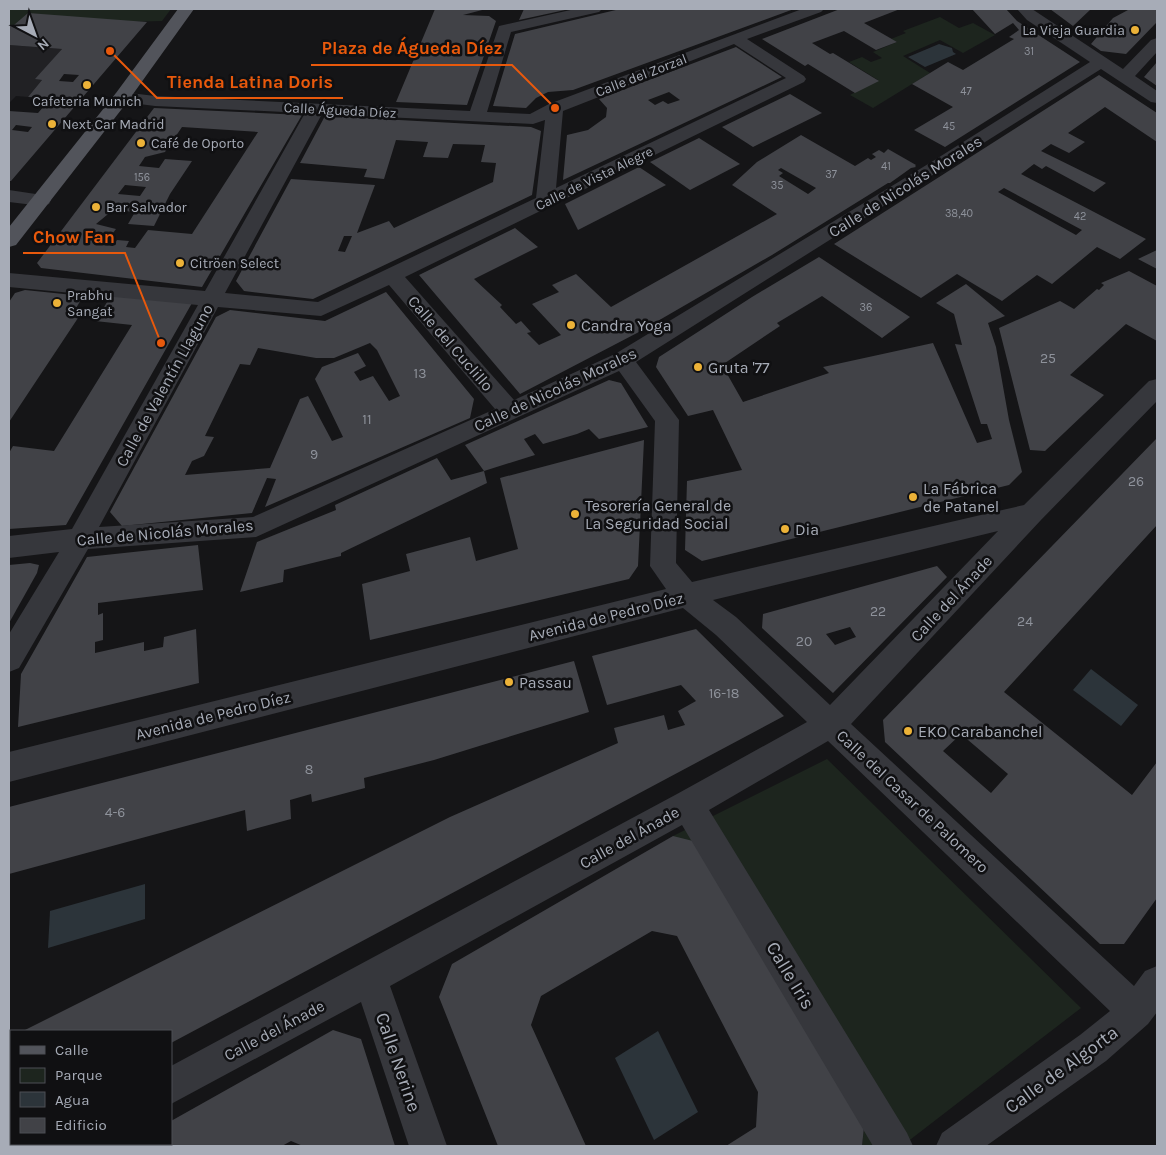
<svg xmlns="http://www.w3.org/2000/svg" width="1166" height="1155" font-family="Karla,sans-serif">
<rect width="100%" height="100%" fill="#151517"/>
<!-- built -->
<path fill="#212124" d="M9,45L62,49L36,79L42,80L28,97L16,96L9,103Z"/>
<!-- green -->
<g fill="#1d251e">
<path d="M9,9H171L162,21L14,25H9Z"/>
<path d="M940,17L959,28L973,23L995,35L963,53L940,40L903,56L930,73L873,108L850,95L878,80L849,62L862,57L871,62L882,58L873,52L897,42L891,39L906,33L903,31Z"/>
<path d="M827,759L1081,1008L902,1146H862L864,1127L673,836Z"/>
</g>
<!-- water -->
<g fill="#2c343a">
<path d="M939,44L952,48L953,52L956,54L925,67L908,57Z"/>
<path d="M1091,669L1138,705L1121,726L1073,690Z"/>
<path d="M145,884V919L48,948L50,911Z"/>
<path d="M658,1031L698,1112L654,1140L615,1058Z"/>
</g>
<!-- building -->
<g fill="#414247" fill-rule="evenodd">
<path d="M435,9H486L463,15L489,16L496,21L467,105L396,102Z"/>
<path d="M524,9H565V10L519,20Z"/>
<path d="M620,9H794L573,90L548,92L536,98L526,108L493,106L515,34Z"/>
<path d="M840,9H900L864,23L897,42L876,50L844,31L812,43L830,54L833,53L879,81L855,93L808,64L805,66L762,39Z"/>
<path d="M972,9H1006L1017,21L1080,62L945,147L914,130L953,107L912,84L948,62L963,70L1014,39L1009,37L1019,30L1013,23L995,34Z"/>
<path d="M1050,9H1091L1073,26Z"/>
<path d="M1125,9H1157V22L1126,54L1101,51L1091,44L1113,18L1128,10Z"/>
<path d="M28,13L147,22L11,181H9V111L38,113L51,98L28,97L42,80L35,79L62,49L9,45V25H14ZM64,74L79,75L73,82L59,81ZM16,125L32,127L28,132L12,130Z"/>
<path d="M736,47L782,77L563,180L567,135L588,130L606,117L607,108L599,99ZM669,92L680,100L668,104L663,101L655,105L648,100Z"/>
<path d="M1157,62V86L1144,77Z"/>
<path d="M1099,75L1157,113V142L1105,107L1068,133L1085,142L1069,153L1051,144L1041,151L1106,183L1094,192L1046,166L1042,169L1034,164L1021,174L1146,239L1120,259L1097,247L1052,284L1037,275L1002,301L957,274L921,298L834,244ZM1004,188L1082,230L1076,235L998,192Z"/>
<path d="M790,94L822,113L753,147L722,127Z"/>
<path d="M154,108L302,115L202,287L41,268L37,263ZM182,127L258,132L192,234L148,230L135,248L126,247L129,241L117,240L113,246L95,244L102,236L110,237L116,229L96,224L113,210L135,212L128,224L154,226L170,194L192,161L165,159L159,168L139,166L145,157L165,152ZM125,185L146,187L140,196L118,194Z"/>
<path d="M325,116L531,127L541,131L532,195L313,299L244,291L236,281L291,179L375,185L357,233L389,221L394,228L493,182L496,163L481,162L485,145L453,144L448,158L423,157L428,142L396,140L384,179L364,177L367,169L300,163ZM344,236H352L345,252L338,251Z"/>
<path d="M801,135L855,166L868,158L871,160L876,157L872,154L879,150L884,153L888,149L916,165L915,166L916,167L911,168L890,183H888L772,255L637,333L520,394L419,275L515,228L538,247L474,279L502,305L500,307L516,324L521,321L531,332L527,333L539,345L561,335L532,304L559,292L552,285L576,274L611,307L777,214L732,185L757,162ZM781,168L816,188L808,194L779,176L783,173L778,170Z"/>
<path d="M699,138L740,164L690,190L650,162Z"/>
<path d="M639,167L666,185L578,230L565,204Z"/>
<path d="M1157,250V269L1138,259Z"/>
<path d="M819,257L910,317L882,338L822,296L777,323L780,326L722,365L743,402L829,373L823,367L933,343L977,443L992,439L987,424H981L955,344L962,345L954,314L936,303L966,284L1005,316L988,323L996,347L1009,420L1022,472L1009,485L702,561L685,550L687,481L742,470L713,410L688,416L656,367L659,357L752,297Z"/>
<path d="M1129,271L1157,286V341L1126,324L1070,375L1104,395L1045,451L1030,450L999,328L1060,301L1074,309L1097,289L1099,290L1104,285L1101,283Z"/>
<path d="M25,290L83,296L71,317L78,318L9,422V302L15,293Z"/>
<path d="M386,292L474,399L470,418L265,507L276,479L267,478L252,513L122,526L110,512L216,317L230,310L325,321ZM370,343L377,350L400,396L389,401L373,376L360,381L354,372L366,366L358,353L322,367L315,379L343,437L332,441L308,396L300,399L270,468L185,475L192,461L204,456L214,437L205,436L240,364L250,365L258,348L316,358H334Z"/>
<path d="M111,296L192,303L66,525L9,529V453L13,446L54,451L132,325L95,321Z"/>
<path d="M609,380L621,383L648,427L599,439L589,429L577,434L543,444L535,434L524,439L535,455L484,471L465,445Z"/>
<path d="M1157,438V525L1004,692L1132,795L1157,762V898L1124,944H1100L885,742L883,720ZM961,734L1008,774L991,793L943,751Z"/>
<path d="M644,440L638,566L629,579L370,640L362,584L410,571L406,554L470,537L476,561L518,549L500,478Z"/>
<path d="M437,458L451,480L484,471L487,483L341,553V556L284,570L283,582L240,592L257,542L336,510L335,505Z"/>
<path d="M198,545L203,590L98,603V615L103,613V640L95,642V653L144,642V651L163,647L164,637L196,629L199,683L18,727L21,674L87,557Z"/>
<path d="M30,563L39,565L37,573L9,623V565Z"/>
<path d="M937,566L947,577L833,693L762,628L763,614ZM850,627L856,637L835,645L826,634Z"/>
<path d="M696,629L784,716L171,1043V1031H23L450,817L618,743L614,728L664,715L668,730L685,725L678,711L696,701L681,685L607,705L592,656Z"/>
<path d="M574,661L589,712L434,760L364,778L365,788L312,802L311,794L290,800L291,819L247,831L245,810L9,874V807Z"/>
<path d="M673,836L697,842L864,1127L862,1146H726L756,1127L758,1092L677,936L652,931L541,996L531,1025L586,1146H498L439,997L452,964Z"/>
<path d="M333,1030L361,1039L395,1146H303L291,1141L282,1146H127L132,1144H171V1121Z"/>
<path d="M11,1037V1127L9,1128V1038Z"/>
</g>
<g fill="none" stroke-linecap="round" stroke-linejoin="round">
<!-- street -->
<g fill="#36373c" fill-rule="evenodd">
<path d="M575,9H602L599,12L511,32L487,112L530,114L549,104L802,9H824L821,12L747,39L804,76L806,79L804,82L405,277L514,400L615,354L933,161L1090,62L1027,20L1017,9H1032L1123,69L1151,40L1157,38V52L1135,76L1157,91V103L1151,102L1101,69L636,362L679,420L676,563L692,582L1024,505L1149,381L1157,379V401L1041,520L851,724L1134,986L1145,971L1157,966V1012L1148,1024L1106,1061L986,1146H936L942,1133L1080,1035L1110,1011L828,741L709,810L907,1133L913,1146H873L682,825L390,986L447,1146H409L361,1002L171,1104V1066L677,794L807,722L716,635L683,608L9,782V752L666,589L650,566L655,421L619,371L256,537L88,549L19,668L9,672V634L59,552L9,558V536L72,529L198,305L9,287V273L205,291L305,113L155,106L116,101L114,97L116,93L122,92L155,96L470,111L499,26ZM734,44L786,78L556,188L563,111ZM322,114L533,124L545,120L536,198L318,302L225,293ZM389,285L495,409L253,517L99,527L218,307L321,316ZM998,531L830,705L736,617L713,600Z"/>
<path d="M9,190L49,196L51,200L49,204L42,206L9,202Z"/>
<path d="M42,1144H84L83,1146H41Z"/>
</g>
<!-- primary -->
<path fill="#52545b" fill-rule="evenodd" d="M178,9H194L128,101L16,245L9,247V227L116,93Z"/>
</g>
<!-- markers -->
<g fill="#ecb238" stroke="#101012" stroke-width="2">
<circle cx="1135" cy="30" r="5"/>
<circle cx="87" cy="85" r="5"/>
<circle cx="52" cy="124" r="5"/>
<circle cx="141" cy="143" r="5"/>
<circle cx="96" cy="207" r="5"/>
<circle cx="180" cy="263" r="5"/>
<circle cx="57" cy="303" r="5"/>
<circle cx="571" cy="325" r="5"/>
<circle cx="698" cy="367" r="5"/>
<circle cx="913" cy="497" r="5"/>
<circle cx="575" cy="514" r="5"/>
<circle cx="785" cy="529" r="5"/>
<circle cx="509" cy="682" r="5"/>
<circle cx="908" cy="731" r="5"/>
</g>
<g text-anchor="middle" stroke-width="5" stroke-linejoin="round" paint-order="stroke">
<!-- far-number labels -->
<g font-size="11" fill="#8e929b">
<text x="1029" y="55">31</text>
<text x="966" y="95">47</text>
<text x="949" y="130">45</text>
<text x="886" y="170">41</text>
<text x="831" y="178">37</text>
<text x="142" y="181">156</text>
<text x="777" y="189">35</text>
<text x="959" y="217">38,40</text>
<text x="1080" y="220">42</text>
<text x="866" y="311">36</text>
</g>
<!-- far-poi labels -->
<g font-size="14" fill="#a7acb7" stroke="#101012" text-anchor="start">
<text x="1125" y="35" text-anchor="end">La Vieja Guardia</text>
<text x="87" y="106" text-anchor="middle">Cafeteria Munich</text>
<text x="62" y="129">Next Car Madrid</text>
<text x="151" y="148">Café de Oporto</text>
<text x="106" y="212">Bar Salvador</text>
<text x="190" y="268">Citröen Select</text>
<text x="67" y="300">Prabhu<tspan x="67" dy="16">Sangat</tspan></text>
</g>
<!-- far-street labels -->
<g font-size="14" fill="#a7acb7" stroke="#101012">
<text transform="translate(641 75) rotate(-21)" y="5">Calle del Zorzal</text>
<text transform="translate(340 110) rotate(3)" y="5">Calle Águeda Díez</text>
<text transform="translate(594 178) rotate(-26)" y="5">Calle de Vista Alegre</text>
</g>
<!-- number labels -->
<g font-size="14" fill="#8e929b">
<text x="1048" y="363">25</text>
<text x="420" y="378">13</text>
<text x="367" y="424">11</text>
<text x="314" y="459">9</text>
<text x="1136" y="486">26</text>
<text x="878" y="616">22</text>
<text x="1025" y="626">24</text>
<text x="804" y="646">20</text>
<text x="724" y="698">16-18</text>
<text x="309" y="774">8</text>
<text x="115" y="817">4-6</text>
</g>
<!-- street labels -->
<g font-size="16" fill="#a7acb7" stroke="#101012">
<text transform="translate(905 186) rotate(-32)" y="6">Calle de Nicolás Morales</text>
<text transform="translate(451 343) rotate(49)" y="6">Calle del Cuclillo</text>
<text transform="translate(164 385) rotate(-61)" y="6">Calle de Valentín Llaguno</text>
<text transform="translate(555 389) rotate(-25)" y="6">Calle de Nicolás Morales</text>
<text transform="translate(165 532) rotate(-5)" y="6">Calle de Nicolás Morales</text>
<text transform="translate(951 598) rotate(-47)" y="6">Calle del Ánade</text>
<text transform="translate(606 616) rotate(-14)" y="6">Avenida de Pedro Díez</text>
<text transform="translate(213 715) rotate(-14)" y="6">Avenida de Pedro Díez</text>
<text transform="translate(913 801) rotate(43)" y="6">Calle del Casar de Palomero</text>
<text transform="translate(629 837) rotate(-29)" y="6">Calle del Ánade</text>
<text transform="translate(274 1030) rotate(-28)" y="6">Calle del Ánade</text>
</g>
<!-- poi labels -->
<g font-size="16" fill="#a7acb7" stroke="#101012" text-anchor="start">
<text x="581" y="331">Candra Yoga</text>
<text x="708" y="373">Gruta '77</text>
<text x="923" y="494">La Fábrica<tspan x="923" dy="18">de Patanel</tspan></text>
<text x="585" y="511">Tesorería General de<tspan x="585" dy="18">La Seguridad Social</tspan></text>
<text x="795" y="535">Dia</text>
<text x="519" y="688">Passau</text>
<text x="918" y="737">EKO Carabanchel</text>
</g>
<!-- near-street labels -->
<g font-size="19" fill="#a7acb7" stroke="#101012">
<text transform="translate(791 975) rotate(59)" y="7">Calle Iris</text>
<text transform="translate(399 1062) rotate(71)" y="7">Calle Nerine</text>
<text transform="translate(1061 1069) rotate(-36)" y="7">Calle de Algorta</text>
</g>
</g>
<!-- callouts -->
<path fill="none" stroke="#e8590c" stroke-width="2" d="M555 108L512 65H311M110 51L157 98H343M161 343L125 253H23"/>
<g fill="#e8590c" stroke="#101012" stroke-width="2">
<circle cx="555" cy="108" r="5"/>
<circle cx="110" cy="51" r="5"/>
<circle cx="161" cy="343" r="5"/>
</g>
<g font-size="18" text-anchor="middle" font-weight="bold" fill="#e8590c" stroke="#101012" stroke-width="5" stroke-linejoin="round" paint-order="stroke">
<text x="412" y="54">Plaza de Águeda Díez</text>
<text x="250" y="88">Tienda Latina Doris</text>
<text x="74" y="243">Chow Fan</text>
</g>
<!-- border -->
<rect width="1166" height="1155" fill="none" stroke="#a7acb7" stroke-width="20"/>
<!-- legend -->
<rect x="10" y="1030" width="162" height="115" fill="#101012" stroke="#4c4e54"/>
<rect x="20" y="1046" width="25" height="8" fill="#52545b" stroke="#4c4e54"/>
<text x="55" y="1055" font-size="15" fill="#a7acb7">Calle</text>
<rect x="20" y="1068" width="25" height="15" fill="#1d251e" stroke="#4c4e54"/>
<text x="55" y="1080" font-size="15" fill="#a7acb7">Parque</text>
<rect x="20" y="1092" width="25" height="15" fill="#2c343a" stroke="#4c4e54"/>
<text x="55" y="1105" font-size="15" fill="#a7acb7">Agua</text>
<rect x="20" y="1118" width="25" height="15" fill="#414247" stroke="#4c4e54"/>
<text x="55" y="1130" font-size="15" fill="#a7acb7">Edificio</text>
<!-- north arrow -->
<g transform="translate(35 35) rotate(139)" stroke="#101012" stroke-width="4" paint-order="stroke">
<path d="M0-4L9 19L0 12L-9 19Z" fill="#a7acb7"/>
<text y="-8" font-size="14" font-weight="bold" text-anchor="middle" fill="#a7acb7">N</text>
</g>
</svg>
